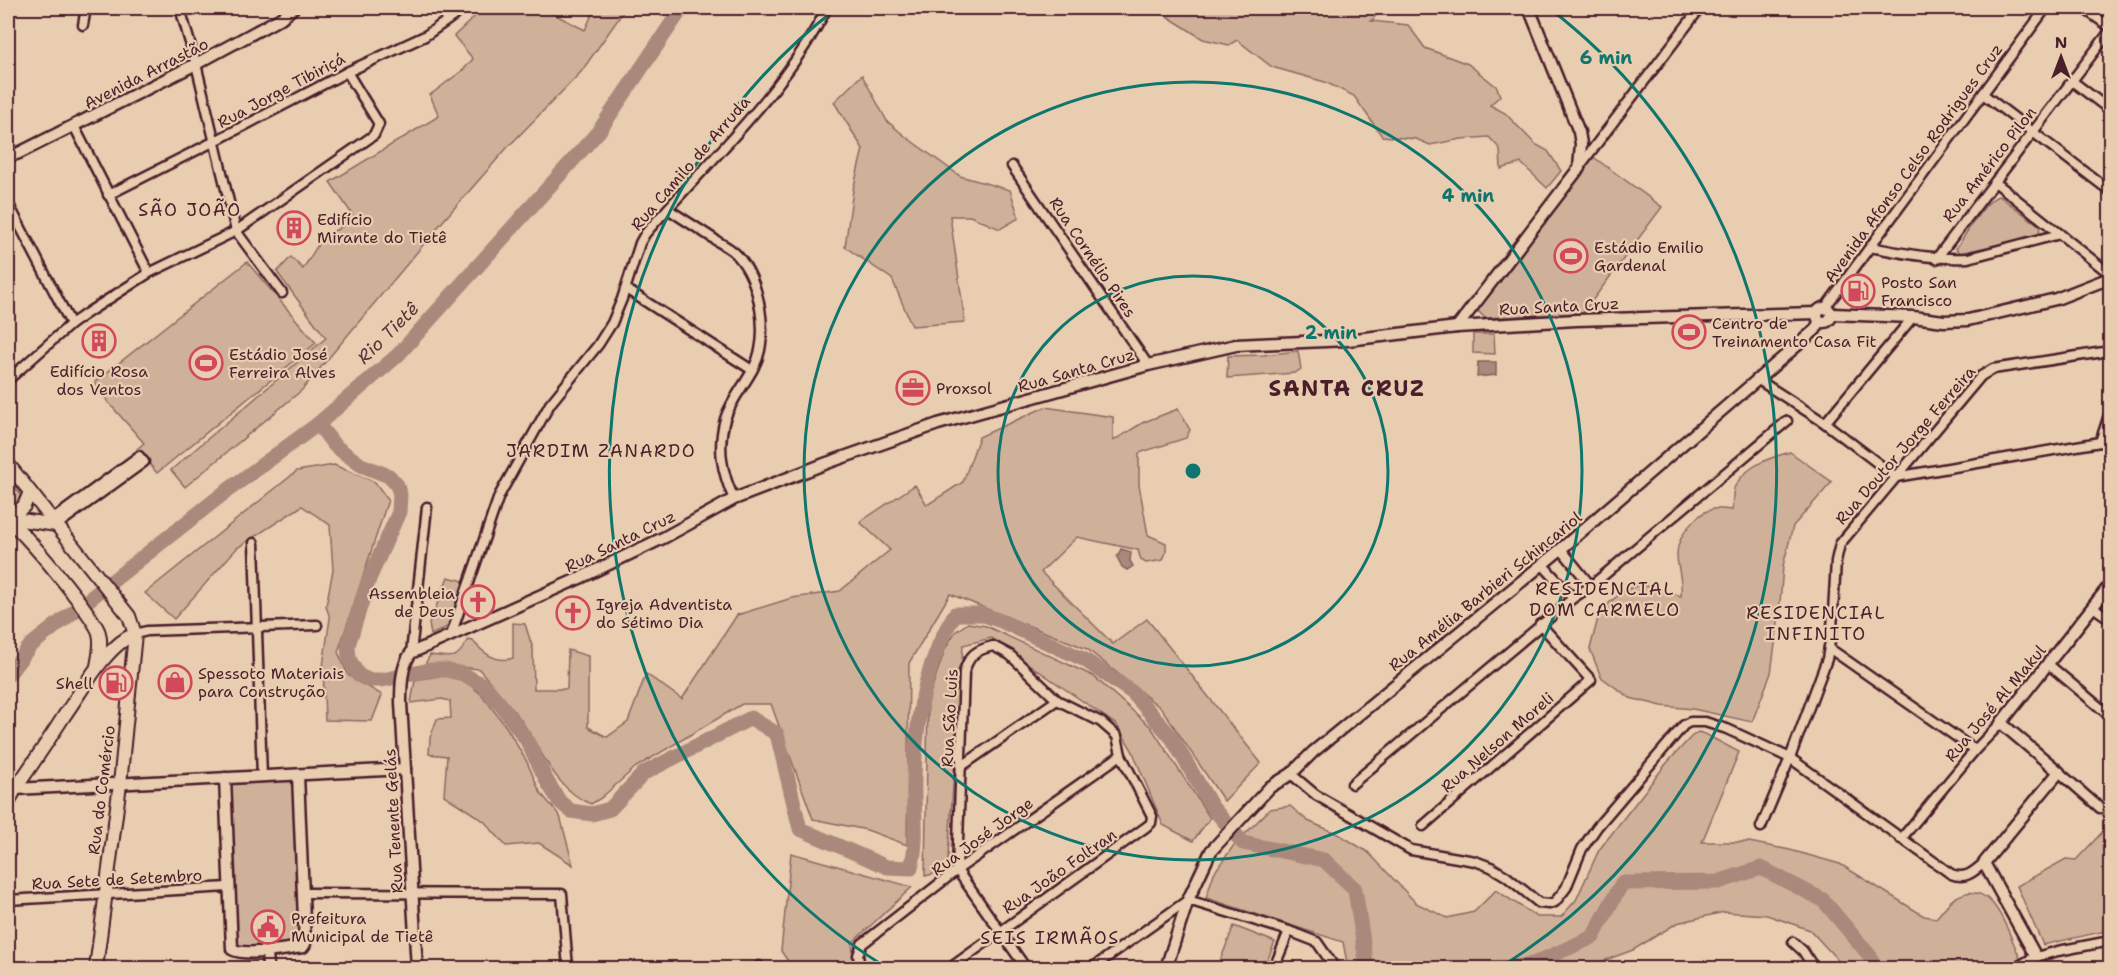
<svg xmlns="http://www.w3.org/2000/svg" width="2118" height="976" font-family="'Shantell Sans',sans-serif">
<rect width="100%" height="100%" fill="#e9cdb0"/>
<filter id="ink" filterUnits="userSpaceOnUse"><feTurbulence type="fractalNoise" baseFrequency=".0167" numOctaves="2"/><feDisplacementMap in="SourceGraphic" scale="12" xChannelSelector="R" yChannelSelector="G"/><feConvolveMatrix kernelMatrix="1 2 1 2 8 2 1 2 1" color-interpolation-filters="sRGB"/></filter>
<g filter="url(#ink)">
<!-- green -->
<g fill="#cfb19a" stroke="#8c6862" stroke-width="1.5">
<path d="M484,8H542L585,30L595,8H626L581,72L507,148L443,221L302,390L185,487L171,470L326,338L277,272L291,257L303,269L324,235L338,229L354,217L330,182L439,116L430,95L463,70L473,59L454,36Z"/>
<path d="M1154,8H1383L1371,21L1408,25L1425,48L1468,64L1497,87L1500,96L1490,105L1505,113L1535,144L1548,151L1561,171L1547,188L1521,163L1501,169L1500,149L1489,137L1461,139L1430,145L1416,139L1382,136L1354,96L1325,82L1272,67L1237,40L1229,45L1203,39Z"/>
<path d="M862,75L887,121L906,137L960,176L1010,190L1019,218L1000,229L970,216H950L965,322L912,326L892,279L845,247L853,190L863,149L834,102Z"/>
<path d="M1592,156L1662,207L1583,313L1485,318L1478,311L1479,305Z"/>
<path d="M1999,196L2040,226L2039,234L2029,238L1959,253L1956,249C1964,237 1986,198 1999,196Z"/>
<path d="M247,262L316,343L157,473L137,449L144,443L108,402L95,382Z"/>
<path d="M1473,334H1494L1495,354L1473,353Z"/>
<path d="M1298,351L1301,369L1295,373L1227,378L1228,356L1263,355Z"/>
<path d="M1045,407L1113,417V441L1144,422L1178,409L1190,430L1186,438L1139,453V485L1148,535L1166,543V552L1163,560L1146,563L1141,560L1138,550L1077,537L1041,572L1113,644L1147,619L1261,763L1224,801L1162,709L1087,649L950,594L909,663L907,845L867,830L813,819L771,704H742L636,767L601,798L591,804C555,790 542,750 521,720C508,702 493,686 479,669L443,665L423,668L430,655C452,657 456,662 468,640L473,641C483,653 496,664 513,658V623L525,624L533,649L534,689H567L568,650L588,656V727L607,737L628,722L646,674L682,699L737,615L792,598L840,591L890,550L860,522L915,485L927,505L963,482L979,437Z"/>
<path d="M1790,452L1832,482L1793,526L1783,566L1779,615L1771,673L1752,722L1693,709L1662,706L1630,698L1601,677L1590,649L1598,618L1610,602L1625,590L1638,585L1651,587L1681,596C1683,578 1677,568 1677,554C1677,537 1696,513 1713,509C1718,508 1726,510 1732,510C1733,503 1732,492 1735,486C1747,465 1769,458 1790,452Z"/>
<path d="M334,465L375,482L388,500L338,652L348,675L382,695L372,721L325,720L323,666L330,618L326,606L333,570L330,525L302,506L237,548L174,619L145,593L297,471Z"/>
<path d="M8,479L21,495L15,504L8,510Z"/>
<path d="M448,577L464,581L447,627L431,635L429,624Z"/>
<path d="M968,623L986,626L1093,676L1151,727L1210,818L1193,841L1163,825L1132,750L1117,725L991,638L963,645L947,871L925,876L928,700L945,649L955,632Z"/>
<path d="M445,675L465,681L482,695L507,728L527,762L540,792L560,816L573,865L539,843L506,846L484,821L444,795L447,756L429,754L430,738L437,719L451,718L450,701L442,699L411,703L415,680Z"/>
<path d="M1698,732L1705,734L1739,752L1702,842H1749L1790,850L1840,864L1924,916L1936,918C1942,912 1948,902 1955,898C1993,874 2008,933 2020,958L2006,968H1845L1810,930L1767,915L1724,912L1677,923L1633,950L1584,968H1348L1343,942L1206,898L1214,873L1234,845L1270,809L1290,806L1308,821L1340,835L1368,852L1416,903L1447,918L1474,912L1496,890L1537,917H1561L1576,900L1599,850L1666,764L1691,737Z"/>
<path d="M297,778L304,945L233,949L226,780Z"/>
<path d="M2110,824V930L2043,945L2017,886L2066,859L2076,860Z"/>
<path d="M791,853L912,887L852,943L855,968H788V961L781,951Z"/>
<path d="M1234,926L1275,942L1264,968H1217Z"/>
</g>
<!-- water -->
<g fill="#aa897b" stroke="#845f5b" stroke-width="1.5">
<path d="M1478,362H1496V375L1477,377Z"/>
<path d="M1121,549L1131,552L1130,561L1133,566L1127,570L1122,567L1117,557Z"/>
</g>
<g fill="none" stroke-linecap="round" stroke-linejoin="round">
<!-- river -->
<g stroke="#aa897b" stroke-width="15">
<path d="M318,424L335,446L361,465L389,476L397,485L400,494L399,512L369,579L348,645L349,659L358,675L368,680H382L430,670H446L463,674L483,685L501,705L526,739L548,783L560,802L571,811L592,814L610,809L644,773L751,718L777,734L800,829L887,867L911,868C919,838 913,811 914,781C915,723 924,663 955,614H981L1001,621L1085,660L1133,693L1172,738L1212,807L1243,843L1324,860L1355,889L1367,968"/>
<path d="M8,675L30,646L224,493L318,424L398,355L599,131L682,8"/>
<path d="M1509,968L1533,964L1593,937L1622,883L1718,882L1761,868L1823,900L1870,956L1874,968"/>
</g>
<!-- minor casing -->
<g stroke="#4a1f2b" stroke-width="13">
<g id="minor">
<path d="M180,8L196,64L236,231L282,293"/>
<path d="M2083,8L2110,27"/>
<path d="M83,25L86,8"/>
<path d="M2072,81L2110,110"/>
<path d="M1983,94L2110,191"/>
<path d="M74,126L149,273"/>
<path d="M1012,166L1148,365"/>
<path d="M1579,167L1700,8"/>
<path d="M1995,182L2110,274"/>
<path d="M108,195L215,141L347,72L425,36L465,8"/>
<path d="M8,203L71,324"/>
<path d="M668,209C683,219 699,229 714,239C721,244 731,248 737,255C760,280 770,336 754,367C745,385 731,400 725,419C717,448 722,473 734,499"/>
<path d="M1870,247C1903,253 1934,260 1968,258L2060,234"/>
<path d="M1936,259L2110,31"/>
<path d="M626,289L752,370"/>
<path d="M1825,308L2046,8"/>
<path d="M1757,379L1825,423L1896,477L2100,442L2110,443"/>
<path d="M8,380L71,324L90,311L149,273L236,231L374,135L379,124L347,72"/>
<path d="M1825,423L1913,317"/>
<path d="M2100,442L2110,412"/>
<path d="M52,520L139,456L144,462L57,525"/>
<path d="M254,543L262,777"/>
<path d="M1561,549L1591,586"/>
<path d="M1542,564L1573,598"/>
<path d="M2093,607L2110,619"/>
<path d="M135,634L147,631L317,625"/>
<path d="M451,635L499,496L550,404L598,345L612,323L622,299L640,243L645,234C708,162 783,94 827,8"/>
<path d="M1829,648L1975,750"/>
<path d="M411,653L427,507"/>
<path d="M2048,664L2110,716"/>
<path d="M962,766L1057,700"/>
<path d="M2059,772L2100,808"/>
<path d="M1291,774L1316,795L1411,850L1475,861L1491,867L1506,876L1539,903L1549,904L1555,902L1566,888L1582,849L1597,827L1684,725L1690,722H1705L1727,729L1790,758L1951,874C1966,880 1973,872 1984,863"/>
<path d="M1352,784L1573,598L1591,586L1787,421"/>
<path d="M1423,826L1591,680L1540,624"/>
<path d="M1761,827L1790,758L1827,659L1832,629L1836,561L1840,544L1981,376L1993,369L2110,351"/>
<path d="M1901,839L1975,750L2001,723"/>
<path d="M957,870L1026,968"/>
<path d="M305,893L562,894L568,968"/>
<path d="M8,900L228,887"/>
<path d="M1793,942L1803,951L1814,968"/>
<path d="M2036,957L2058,951L2110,941"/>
<path d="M759,966V968"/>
<path d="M860,968L858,955L862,944L957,870L1121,755"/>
<path d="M950,968L1146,827L1151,823L1152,816L1121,755L1117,736L1101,722L1057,700L1010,655L993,646C976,650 969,655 964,672L957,870"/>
<path d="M1092,968L1188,900L1289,931L1317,942L1335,968"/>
<path d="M1274,968L1289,931"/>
</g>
</g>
<!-- tertiary casing -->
<g stroke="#4a1f2b" stroke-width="15">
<g id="tertiary">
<path d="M8,157L19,153L196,64L281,18L293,8"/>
<circle cx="1824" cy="315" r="7"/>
<path d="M1831,314L1913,317L1944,321L1968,320L2056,299L2110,278"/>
<path d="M1457,327L1579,168L1581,144L1579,132L1529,8"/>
<path d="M225,778L232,949C244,957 287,949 303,947L305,944L298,775"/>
<path d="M15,789L405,769"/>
<path d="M267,951L268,968"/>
<path d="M417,968L401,703C401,687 401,666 411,653L580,578L665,537L734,499L827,463L938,424L1148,365L1236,345L1348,340L1457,327L1576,320L1817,313"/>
<path d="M1166,968L1188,900L1211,851L1270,787L1291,774L1313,752L1561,549L1815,330L1820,321"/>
<path d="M2018,968L2036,957L1984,863L2059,772L2001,723L2110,585"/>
</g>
</g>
<!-- secondary casing -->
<g stroke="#4a1f2b" stroke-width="16">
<g id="secondary">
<path d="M8,464L129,616L135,634L120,784L96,968"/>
<path d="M8,520L24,506L30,492"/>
<path d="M8,521C23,529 94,616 99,633C102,644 99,655 97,666"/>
<path d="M8,521L21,520L57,525"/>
<path d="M8,804L15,789C32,765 48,741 64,716C82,691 106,645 135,634"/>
</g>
</g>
<!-- minor -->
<use href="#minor" stroke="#e9cdb0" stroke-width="8"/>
<!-- tertiary -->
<use href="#tertiary" stroke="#e9cdb0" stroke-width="10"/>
<!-- secondary -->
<use href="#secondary" stroke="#e9cdb0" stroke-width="12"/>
</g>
</g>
<!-- distance rings -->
<g fill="none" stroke="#0f766e" stroke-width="3">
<circle cx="1193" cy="471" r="195"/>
<circle cx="1193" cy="471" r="389"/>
<path d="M884 966A584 584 0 0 1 837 8M1549 8A584 584 0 0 1 1502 966"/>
</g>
<!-- icons -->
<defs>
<g id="building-ring" transform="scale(1.725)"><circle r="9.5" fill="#e9cdb0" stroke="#d1495b" stroke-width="1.5"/><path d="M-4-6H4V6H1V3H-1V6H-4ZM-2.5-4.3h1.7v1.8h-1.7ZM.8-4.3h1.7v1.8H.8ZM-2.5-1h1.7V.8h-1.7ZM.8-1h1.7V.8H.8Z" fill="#d1495b"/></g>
<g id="stadium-ring" transform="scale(1.725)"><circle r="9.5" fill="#e9cdb0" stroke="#d1495b" stroke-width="1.5"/><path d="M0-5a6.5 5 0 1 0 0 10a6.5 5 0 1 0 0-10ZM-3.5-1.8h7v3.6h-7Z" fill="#d1495b"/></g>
<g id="fuel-ring" transform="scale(1.725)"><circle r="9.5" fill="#e9cdb0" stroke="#d1495b" stroke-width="1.5"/><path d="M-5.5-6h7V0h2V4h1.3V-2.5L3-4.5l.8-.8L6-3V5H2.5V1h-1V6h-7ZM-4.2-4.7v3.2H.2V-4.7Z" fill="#d1495b"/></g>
<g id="office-ring" transform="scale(1.725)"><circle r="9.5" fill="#e9cdb0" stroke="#d1495b" stroke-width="1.5"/><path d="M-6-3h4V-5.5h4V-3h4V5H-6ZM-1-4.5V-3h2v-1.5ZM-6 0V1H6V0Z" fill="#d1495b"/></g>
<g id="church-ring" transform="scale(1.725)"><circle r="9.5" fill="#e9cdb0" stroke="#d1495b" stroke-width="1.5"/><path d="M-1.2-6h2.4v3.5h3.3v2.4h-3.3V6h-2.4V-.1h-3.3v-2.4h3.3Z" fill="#d1495b"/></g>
<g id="shop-ring" transform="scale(1.725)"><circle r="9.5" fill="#e9cdb0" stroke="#d1495b" stroke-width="1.5"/><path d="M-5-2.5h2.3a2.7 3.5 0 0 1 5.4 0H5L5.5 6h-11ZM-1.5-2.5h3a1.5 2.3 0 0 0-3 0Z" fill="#d1495b"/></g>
<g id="civic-ring" transform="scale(1.725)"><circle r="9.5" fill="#e9cdb0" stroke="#d1495b" stroke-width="1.5"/><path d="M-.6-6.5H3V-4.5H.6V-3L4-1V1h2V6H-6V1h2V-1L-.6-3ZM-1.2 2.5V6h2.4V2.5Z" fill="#d1495b"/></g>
</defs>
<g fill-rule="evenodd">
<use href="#building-ring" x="294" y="228"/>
<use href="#stadium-ring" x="1571" y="256"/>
<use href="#fuel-ring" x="1858" y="291"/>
<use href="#stadium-ring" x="1689" y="332"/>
<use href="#building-ring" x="99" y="341"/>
<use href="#stadium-ring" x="206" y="363"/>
<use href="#office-ring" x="913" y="388"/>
<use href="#church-ring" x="478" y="602"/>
<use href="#church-ring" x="573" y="613"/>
<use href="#shop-ring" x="175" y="682"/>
<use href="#fuel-ring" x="116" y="683"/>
<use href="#civic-ring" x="268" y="927"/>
</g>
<g text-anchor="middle" stroke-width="4.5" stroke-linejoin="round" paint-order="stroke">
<!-- street labels -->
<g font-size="16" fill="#4a1f2b" stroke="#e9cdb0">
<text transform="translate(146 73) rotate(-27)" y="6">Avenida Arrastão</text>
<text transform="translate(281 90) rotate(-28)" y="6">Rua Jorge Tibiriçá</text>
<text transform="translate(690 163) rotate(-49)" y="6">Rua Camilo de Arruda</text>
<text transform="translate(1913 163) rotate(-54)" y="6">Avenida Afonso Celso Rodrigues Cruz</text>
<text transform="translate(1989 164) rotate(-52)" y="6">Rua Américo Pilon</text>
<text transform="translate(1093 257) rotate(56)" y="6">Rua Cornélio Pires</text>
<text transform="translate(1559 306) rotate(-3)" y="6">Rua Santa Cruz</text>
<text transform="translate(1076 370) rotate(-16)" y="6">Rua Santa Cruz</text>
<text transform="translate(1905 445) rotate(-49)" y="6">Rua Doutor Jorge Ferreira</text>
<text transform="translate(620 541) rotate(-26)" y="6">Rua Santa Cruz</text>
<text transform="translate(1485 591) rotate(-39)" y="6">Rua Amélia Barbieri Schincariol</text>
<text transform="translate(1995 703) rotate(-50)" y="6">Rua José Al Makul</text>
<text transform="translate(949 718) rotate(-87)" y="6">Rua São Luis</text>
<text transform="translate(1497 742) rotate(-41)" y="6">Rua Nelson Moreli</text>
<text transform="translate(101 790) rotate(-83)" y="6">Rua do Comércio</text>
<text transform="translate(393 821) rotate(-93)" y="6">Rua Tenente Gelás</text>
<text transform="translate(982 836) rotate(-36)" y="6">Rua José Jorge</text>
<text transform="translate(1059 871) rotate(-35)" y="6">Rua João Foltran</text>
<text transform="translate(117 879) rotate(-3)" y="6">Rua Sete de Setembro</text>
</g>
<!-- poi labels -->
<g font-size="16" fill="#4a1f2b" stroke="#e9cdb0" text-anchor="start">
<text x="317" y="225">Edifício<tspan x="317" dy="18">Mirante do Tietê</tspan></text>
<text x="1594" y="253">Estádio Emilio<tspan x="1594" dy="18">Gardenal</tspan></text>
<text x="1881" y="288">Posto San<tspan x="1881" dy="18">Francisco</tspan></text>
<text x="1712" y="329">Centro de<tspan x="1712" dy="18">Treinamento Casa Fit</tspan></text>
<text x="229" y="360">Estádio José<tspan x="229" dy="18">Ferreira Alves</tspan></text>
<text x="99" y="377" text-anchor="middle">Edifício Rosa<tspan x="99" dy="18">dos Ventos</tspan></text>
<text x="936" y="394">Proxsol</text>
<text x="455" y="599" text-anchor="end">Assembleia<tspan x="455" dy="18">de Deus</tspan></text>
<text x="596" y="610">Igreja Adventista<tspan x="596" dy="18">do Sétimo Dia</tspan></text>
<text x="198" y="679">Spessoto Materiais<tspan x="198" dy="18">para Construção</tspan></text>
<text x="93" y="689" text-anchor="end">Shell</text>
<text x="291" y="924">Prefeitura<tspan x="291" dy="18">Municipal de Tietê</tspan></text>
</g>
<!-- neighbourhood labels -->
<g font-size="18" letter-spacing="1.5" fill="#4a1f2b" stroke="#e9cdb0">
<text x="190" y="216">SÃO JOÃO</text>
<text x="601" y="457">JARDIM ZANARDO</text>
<text x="1605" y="595">RESIDENCIAL<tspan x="1605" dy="21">DOM CARMELO</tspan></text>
<text x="1816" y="619">RESIDENCIAL<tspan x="1816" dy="21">INFINITO</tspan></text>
<text x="1050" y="944">SEIS IRMÃOS</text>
</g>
<!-- water labels -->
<g font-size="18" font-style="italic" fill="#5d343b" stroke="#e9cdb0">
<text transform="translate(388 333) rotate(-45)" y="6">Rio Tietê</text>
</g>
<!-- district labels -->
<g font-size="22" font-weight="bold" letter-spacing="1.5" fill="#4a1f2b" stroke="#e9cdb0">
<text x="1347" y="396">SANTA CRUZ</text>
</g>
</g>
<circle cx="1193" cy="471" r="9" fill="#0f766e" stroke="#e9cdb0" stroke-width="3"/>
<g font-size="18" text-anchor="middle" font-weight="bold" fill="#0f766e" stroke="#e9cdb0" stroke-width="4.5" stroke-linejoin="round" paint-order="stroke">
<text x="1606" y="64">6 min</text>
<text x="1468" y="202">4 min</text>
<text x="1331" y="339">2 min</text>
</g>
<!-- margin -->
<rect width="2118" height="976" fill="none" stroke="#e9cdb0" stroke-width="30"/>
<rect x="15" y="15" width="2088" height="946" fill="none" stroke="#4a1f2b" stroke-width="2" filter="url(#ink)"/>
<!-- north arrow -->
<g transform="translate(2061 57)" stroke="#e9cdb0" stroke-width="4.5" paint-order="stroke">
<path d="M0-4.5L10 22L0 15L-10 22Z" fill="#4a1f2b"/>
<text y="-9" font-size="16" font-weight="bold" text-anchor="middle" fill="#4a1f2b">N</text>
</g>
</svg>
